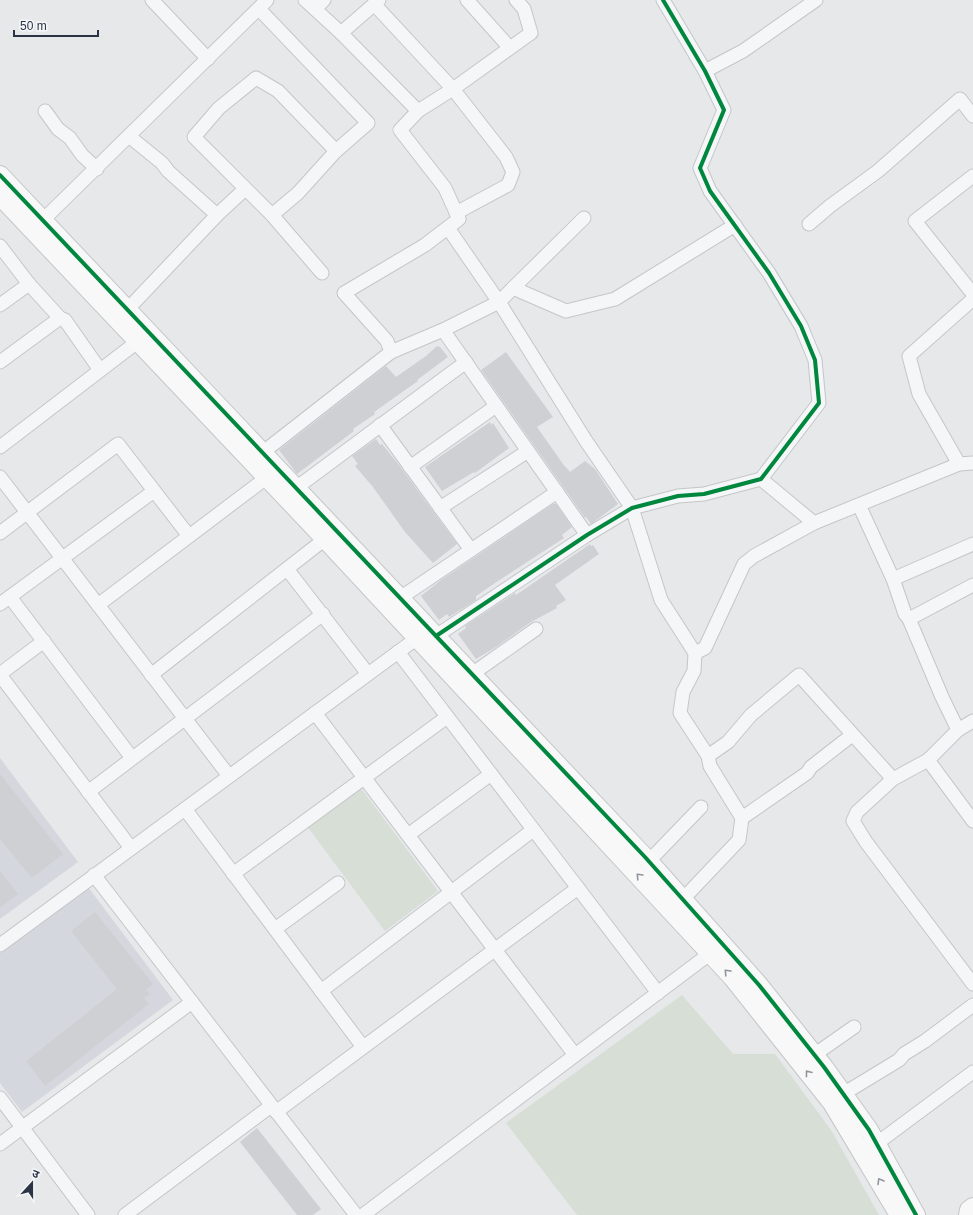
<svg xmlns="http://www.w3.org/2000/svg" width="973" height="1215" font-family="Helvetica,'Noto Sans Devanagari',sans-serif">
<rect width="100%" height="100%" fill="#e6e8ea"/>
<!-- built -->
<g fill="#d4d7dd">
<path d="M0,758L78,862L0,919Z"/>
<path d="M82,879L173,1000L22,1112L0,1083V940Z"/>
</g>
<!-- green -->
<g fill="#d6ded6">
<path d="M360,787L438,891L385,931L307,826Z"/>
<path d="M682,995L733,1054H775L831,1130L879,1215H577L506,1123Z"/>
</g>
<!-- building -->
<g fill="#ced0d3">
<path d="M437,346L440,347L448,357L417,380L418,381L374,412L375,414L353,429L354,431L297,474L279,450L386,366L396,377L426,356Z"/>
<path d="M506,352L553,417L537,427L563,464L570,472L585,461L595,469L618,504L591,524L586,517L585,518L481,370Z"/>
<path d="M490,422L491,425L493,423L509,448L475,473L474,472L442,491L425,467Z"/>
<path d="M376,439L380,445L382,444L399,465L457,544L433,563L405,532L373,487L355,466L358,464L352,456Z"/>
<path d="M553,504H556L572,527L562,535L564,538L495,583L476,596V600L449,617L447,614L439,620L421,596L441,580Z"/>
<path d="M590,544L591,546L593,545L599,554L555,585L566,600L556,606L557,608L531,622L496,647L476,659L458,634L466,628L465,626L515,593L516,595Z"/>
<path d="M0,774L63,854L32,878L0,839Z"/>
<path d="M0,871L18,894L0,908Z"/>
<path d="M95,912L153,984L146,990L150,994L144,998L149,1004L45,1086L26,1061L117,989L71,931Z"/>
<path d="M257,1128L321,1209L313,1215H297L240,1142Z"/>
</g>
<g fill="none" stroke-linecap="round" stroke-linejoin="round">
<!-- street casing -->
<g stroke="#c4c6c8" stroke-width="15">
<g id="street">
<path d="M152,0L208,59"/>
<path d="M305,0L341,33L418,111"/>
<path d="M467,0L509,47"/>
<path d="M374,4L453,89L506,157L513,172L508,185L456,213"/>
<path d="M259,9L368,123L336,151L298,193L272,215"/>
<path d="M315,9L324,0"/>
<path d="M341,33L379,0"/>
<path d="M705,71L743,51L816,0"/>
<path d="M45,111L58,129L70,138L82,155L97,169"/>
<path d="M130,137L162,163L168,171L217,215"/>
<path d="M973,176L915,221L973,294"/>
<path d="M43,220L267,0"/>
<path d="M809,224L830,206L878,171L960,99L973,116"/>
<path d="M448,228L499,302L586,441L632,508L661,600L695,653L694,671L683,692L680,713L708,756L710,766L742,818L739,840L683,899"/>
<path d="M0,246L29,284L60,318L65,320L100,370"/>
<path d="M322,273L272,215L194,137L219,108L256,78L278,91L336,151"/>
<path d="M513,288L584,218"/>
<path d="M973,299L909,356L919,394L959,464L973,463"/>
<path d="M0,305L29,284"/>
<path d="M127,310L217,215L245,189"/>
<path d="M443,330L587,535"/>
<path d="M391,352L443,330L499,302L513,288L566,311L615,299L735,225"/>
<path d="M0,362L60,318"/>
<path d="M380,425L471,550"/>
<path d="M0,447L145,336"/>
<path d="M262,453L391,352L387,341L344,293L425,245L459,219L445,188L400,130L418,111L453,89L531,33L524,9L516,0"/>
<path d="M410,467L496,406"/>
<path d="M0,477L229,776"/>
<path d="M761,479L814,523"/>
<path d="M296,488L466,362"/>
<path d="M859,505L893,579L905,614L909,619L942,697L958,730"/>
<path d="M440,508L528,451"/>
<path d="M0,533L118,444L189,536"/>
<path d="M287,569L368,674"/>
<path d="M893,579L973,544"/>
<path d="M10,597L132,758"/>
<path d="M400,598L557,492"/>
<path d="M0,604L154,491"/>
<path d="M98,605L274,472"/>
<path d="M909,619L973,585"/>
<path d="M436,636L587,535L632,508L678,496L704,494L761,479L819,403L815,360L801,326L769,273L710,191L700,168L724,110L705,71L663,0"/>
<path d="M398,652L658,993"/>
<path d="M695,653L705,648L744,564L754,556L814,523L959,464"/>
<path d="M0,674L44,641"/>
<path d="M472,674L536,629"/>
<path d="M0,675L131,848"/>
<path d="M151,675L325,539"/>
<path d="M315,713L575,1055"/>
<path d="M973,721L958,730L928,760L893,779L857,812L853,821L866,842L973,984"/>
<path d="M708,756L728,742L751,715L799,675L893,779"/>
<path d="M928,760L973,821"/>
<path d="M88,792L323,614"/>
<path d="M185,809L363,1047"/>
<path d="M742,818L807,773L811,767L852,735"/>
<path d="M408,835L491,774"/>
<path d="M649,861L701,807"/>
<path d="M233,874L447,717"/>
<path d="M94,875L356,1215"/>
<path d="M275,929L338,883"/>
<path d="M0,945L424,633"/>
<path d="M321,991L533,830"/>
<path d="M814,1055L854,1027"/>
<path d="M843,1094L899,1060L904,1054L925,1041L973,1005"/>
<path d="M0,1098L88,1215"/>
<path d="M276,1112L578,888"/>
<path d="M0,1144L192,1002"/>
<path d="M876,1144L973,1072"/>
<path d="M125,1215L271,1106"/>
<path d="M363,1215L716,949"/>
</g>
</g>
<!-- secondary casing -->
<g stroke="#c4c6c8" stroke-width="20">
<g id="secondary">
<path d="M0,175L645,857L759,985L824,1067L869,1130L916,1215"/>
<path d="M0,196L325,539L732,977L832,1103L899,1215"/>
<path d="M968,1215L969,1210L973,1207"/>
</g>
</g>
<!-- street -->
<use href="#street" stroke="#f5f6f7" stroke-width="13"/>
<!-- secondary -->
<use href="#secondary" stroke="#f8f8f8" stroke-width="18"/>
<!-- cycleway casing -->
<g stroke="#f4f6f9" stroke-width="6">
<g id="cycleway">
<path d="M0,175L645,857L759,985L824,1067L869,1130L916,1215"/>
<path d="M436,636L587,535L632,508L678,496L704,494L761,479L819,403L815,360L801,326L769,273L710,191L700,168L724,110L705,71L663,0"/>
</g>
</g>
<!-- cycleway -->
<use href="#cycleway" stroke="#00873e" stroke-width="4"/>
</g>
<!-- one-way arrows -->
<defs><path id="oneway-chevron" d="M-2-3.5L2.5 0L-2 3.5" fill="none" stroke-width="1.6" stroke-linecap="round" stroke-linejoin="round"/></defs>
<g stroke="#92969e">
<use href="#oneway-chevron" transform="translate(639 876) rotate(-133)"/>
<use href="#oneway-chevron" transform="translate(727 972) rotate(-133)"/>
<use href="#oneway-chevron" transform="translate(808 1073) rotate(-128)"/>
<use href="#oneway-chevron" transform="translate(880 1181) rotate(-121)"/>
</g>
<!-- north arrow -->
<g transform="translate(32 1183) rotate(21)" stroke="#f4f6f9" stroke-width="3" paint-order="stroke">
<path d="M0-3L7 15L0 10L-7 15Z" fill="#2b3445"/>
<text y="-6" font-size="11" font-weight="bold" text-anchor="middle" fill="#2b3445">उ</text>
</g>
<!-- scale -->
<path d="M14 30v6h84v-6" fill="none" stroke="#2b3445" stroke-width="2"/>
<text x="20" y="30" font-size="12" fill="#2b3445" stroke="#f4f6f9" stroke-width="3" paint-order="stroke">50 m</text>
</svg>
